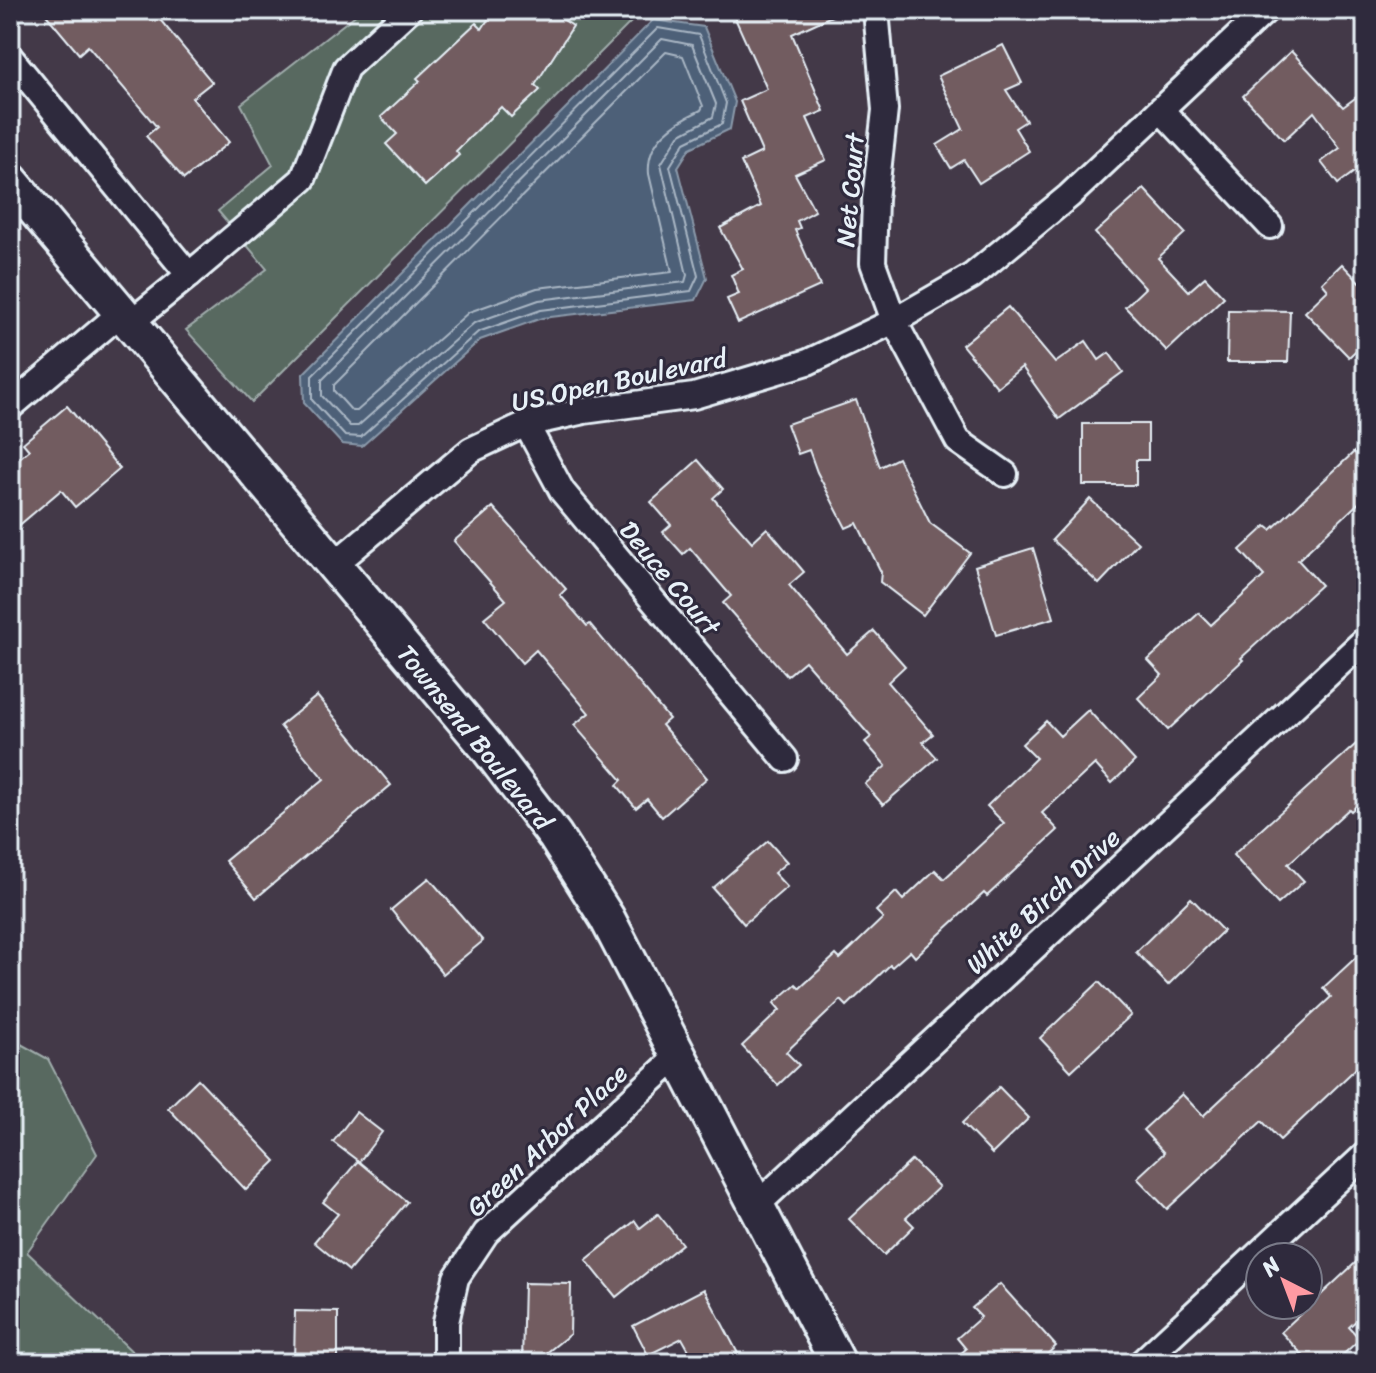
<svg xmlns="http://www.w3.org/2000/svg" width="1376" height="1373" font-family="Sriracha,sans-serif">
	<style>
		.green { fill: #586961; stroke: #a0adac; stroke-width: 2 }
		.water { fill: #4d6078; stroke: #8b9aab; stroke-width: 2 }
		.lines { fill: none; stroke-linecap: round; stroke-linejoin: round }
		.shore { stroke: #aab7c5; stroke-width: 2 }
		.building { fill: #725c60; stroke: #e8f1f8; stroke-width: 2 }
		.street-casing { stroke: #e8f1f8; stroke-width: 30 }
		.secondary-casing { stroke: #e8f1f8; stroke-width: 40 }
		.street { stroke: #2f2a3d; stroke-width: 24 }
		.secondary { stroke: #2f2a3d; stroke-width: 34 }
		.labels { text-anchor: middle; dominant-baseline: central; stroke-width: 6; stroke-linejoin: round; paint-order: stroke }
		.street-label { font-size: 26px; fill: #e8f1f8; stroke: #2f2a3d }
	</style>
	<rect width="100%" height="100%" fill="#433948"/>
	<filter id="ink" filterUnits="userSpaceOnUse"><feTurbulence type="fractalNoise" baseFrequency=".0125" numOctaves="2"/><feDisplacementMap in="SourceGraphic" scale="16" xChannelSelector="R" yChannelSelector="G"/><feConvolveMatrix kernelMatrix="1 2 1 2 8 2 1 2 1" color-interpolation-filters="sRGB"/></filter>
	<g filter="url(#ink)">
		<g class="green">
			<polygon points="362,10 643,10 252,402 186,330 267,269 218,211 273,165 241,104"/>
			<polygon points="10,1038 48,1059 97,1154 27,1252 140,1359 166,1363 10,1363"/>
		</g>
		<polygon class="water" points="653,20 704,27 735,102 730,129 690,148 678,167 707,278 696,300 542,318 480,340 362,446 342,444 304,403 303,374"/>
		<g class="lines">
			<g class="shore">
				<polygon points="658,28 699,35 726,103 722,124 685,142 670,166 698,276 691,291 541,310 478,332 361,437 345,436 312,400 312,376"/>
				<polygon points="662,39 692,45 716,104 713,117 679,135 661,164 687,275 685,282 539,300 474,323 358,426 350,426 322,396 322,380"/>
				<path d="M 666,52 L 683,56 L 703,106 L 701,110 C 675,122 646,140 649,174 L 672,272 L 537,288 L 469,312 L 357,411 L 352,411 L 334,391 L 334,385 Z"/>
			</g>
		</g>
		<g class="building">
			<polygon points="42,10 152,10 212,82 192,98 229,142 184,179 146,136 157,127 88,46 79,54"/>
			<polygon points="494,10 548,10 573,26 535,85 540,90 511,117 501,107 456,151 459,155 425,186 386,144 397,134 381,117 420,81 417,78 476,23 482,29"/>
			<polygon points="746,10 845,10 792,34 824,111 807,118 826,160 795,174 815,211 797,221 800,228 795,230 820,286 738,323 727,299 739,294 731,275 743,269 720,228 761,206 741,162 762,152 740,101 767,89 734,16"/>
			<polygon points="1003,45 1022,83 1006,90 1026,121 1015,128 1029,151 979,183 964,160 951,168 937,145 963,129 938,76"/>
			<polygon points="1291,51 1343,107 1366,90 1366,163 1338,184 1321,162 1340,148 1314,112 1284,140 1243,96"/>
			<polygon points="1144,189 1185,233 1158,258 1189,291 1205,277 1224,297 1167,351 1125,307 1145,288 1095,233"/>
			<polygon points="1342,264 1366,289 1366,341 1349,357 1305,312 1328,290 1322,283"/>
			<polygon points="1008,307 1055,363 1086,341 1099,360 1109,353 1123,372 1059,419 1022,367 997,387 962,345"/>
			<polygon points="1228,310 1290,311 1288,362 1227,362"/>
			<polygon points="856,400 880,467 898,458 930,523 970,553 923,615 880,582 881,572 857,523 846,528 817,472 809,450 798,454 787,424"/>
			<polygon points="67,406 120,469 75,507 61,490 10,533 10,466 29,450 23,443"/>
			<polygon points="1083,424 1148,424 1148,460 1136,460 1136,485 1083,485"/>
			<polygon points="1354,452 1366,465 1366,496 1298,560 1321,585 1241,658 1243,660 1168,730 1138,698 1162,675 1148,660 1199,613 1211,625 1264,576 1240,550 1266,526 1271,530"/>
			<polygon points="698,460 723,489 713,498 752,542 767,528 804,572 789,585 847,654 874,631 905,666 888,682 933,734 923,742 937,758 883,805 865,784 886,766 865,742 871,737 805,661 787,676 723,603 731,596 690,548 683,554 663,532 671,525 651,502"/>
			<polygon points="1090,499 1138,543 1099,584 1052,540"/>
			<polygon points="493,507 566,589 560,595 587,626 590,624 669,719 662,725 707,778 662,817 647,799 636,808 617,785 622,780 574,725 589,713 536,650 522,663 484,618 506,600 454,541"/>
			<polygon points="1033,548 1054,618 996,635 975,566"/>
			<polygon points="317,696 391,785 256,898 225,861 324,779 280,726"/>
			<polygon points="1088,710 1135,761 1112,783 1095,764 1042,813 1058,830 987,896 984,893 915,957 910,951 892,967 890,965 847,1006 841,1000 786,1052 799,1065 778,1085 742,1046 780,1010 774,1003 796,984 800,988 836,955 840,959 883,918 876,911 896,892 903,900 935,870 944,879 1004,823 987,806 1036,758 1022,744 1046,721 1060,736"/>
			<polygon points="1366,735 1366,797 1351,811 1349,809 1288,864 1304,881 1278,904 1233,855"/>
			<polygon points="768,841 787,862 774,873 787,887 744,924 713,888"/>
			<polygon points="429,878 483,941 443,974 391,910"/>
			<polygon points="1191,898 1223,931 1168,985 1136,952"/>
			<polygon points="1366,948 1366,1059 1280,1140 1262,1121 1167,1209 1137,1178 1164,1153 1143,1130 1182,1094 1203,1116 1331,997 1323,988"/>
			<polygon points="1099,982 1131,1015 1071,1071 1040,1038"/>
			<polygon points="198,1079 276,1161 246,1190 168,1108"/>
			<polygon points="999,1087 1029,1118 992,1154 962,1123"/>
			<polygon points="356,1112 382,1132 359,1162 407,1202 349,1271 314,1242 338,1214 323,1202 358,1161 333,1142"/>
			<polygon points="912,1160 939,1187 906,1218 914,1226 884,1255 849,1219"/>
			<polygon points="658,1214 682,1244 616,1297 586,1260 635,1221 640,1228"/>
			<polygon points="1366,1253 1366,1312 1349,1327 1360,1339 1334,1363 1310,1363 1281,1332"/>
			<polygon points="524,1283 571,1284 570,1334 534,1363 522,1363"/>
			<polygon points="1000,1284 1056,1346 1038,1363 950,1363 966,1349 957,1338 981,1317 972,1308"/>
			<polygon points="704,1289 743,1363 696,1363 682,1338 648,1355 633,1326"/>
			<polygon points="295,1311 338,1312 338,1363 294,1363"/>
		</g>
		<g class="lines">
			<g class="street-casing">
				<g id="street">
					<polyline points="876,10 885,110 875,199 873,263 894,321 958,441 1005,474"/>
					<polyline points="10,57 189,275 130,323"/>
					<polyline points="1161,110 1270,226"/>
					<polyline points="189,275 303,179 346,68 409,10"/>
					<polyline points="10,407 121,313"/>
					<polyline points="526,424 562,491 785,759"/>
					<polyline points="335,564 471,450 526,424 584,411 694,396 808,362 894,321 972,276 1069,196 1266,10"/>
					<polyline points="757,1205 1366,639"/>
					<polyline points="446,1363 446,1322 456,1278 486,1233 678,1056"/>
					<polyline points="1141,1363 1366,1154"/>
				</g>
			</g>
			<g class="secondary-casing">
				<polyline id="secondary" points="10,180 487,747 555,836 607,918 838,1363"/>
			</g>
			<use href="#street" class="street"/>
			<use href="#secondary" class="secondary"/>
		</g>
	</g>
	<g class="labels">
		<g class="street-label">
			<text transform="translate(850 190) rotate(-85)">Net Court</text>
			<text transform="translate(619 380) rotate(-12)">US Open Boulevard</text>
			<text transform="translate(670 578) rotate(50)">Deuce Court</text>
			<text transform="translate(475 737) rotate(51)">Townsend Boulevard</text>
			<text transform="translate(1043 901) rotate(-43)">White Birch Drive</text>
			<text transform="translate(547 1140) rotate(-43)">Green Arbor Place</text>
		</g>
	</g>
	<rect width="1376" height="1373" fill="none" stroke="#2f2a3d" stroke-width="40"/>
	<rect x="20" y="20" width="1336" height="1333" fill="none" stroke="#e8f1f8" stroke-width="3" filter="url(#ink)"/>
	<g transform="translate(1284 1281) rotate(318)"><circle r="38" fill="#2f2a3d" stroke="#797a88" stroke-width="2"/>
	<path d="M0-6L14 30L0 20L-14 30Z" fill="#ff9aa2"/>
	<text y="-12" font-size="22" font-weight="bold" text-anchor="middle" fill="#e8f1f8">N</text>
	</g>
</svg>
